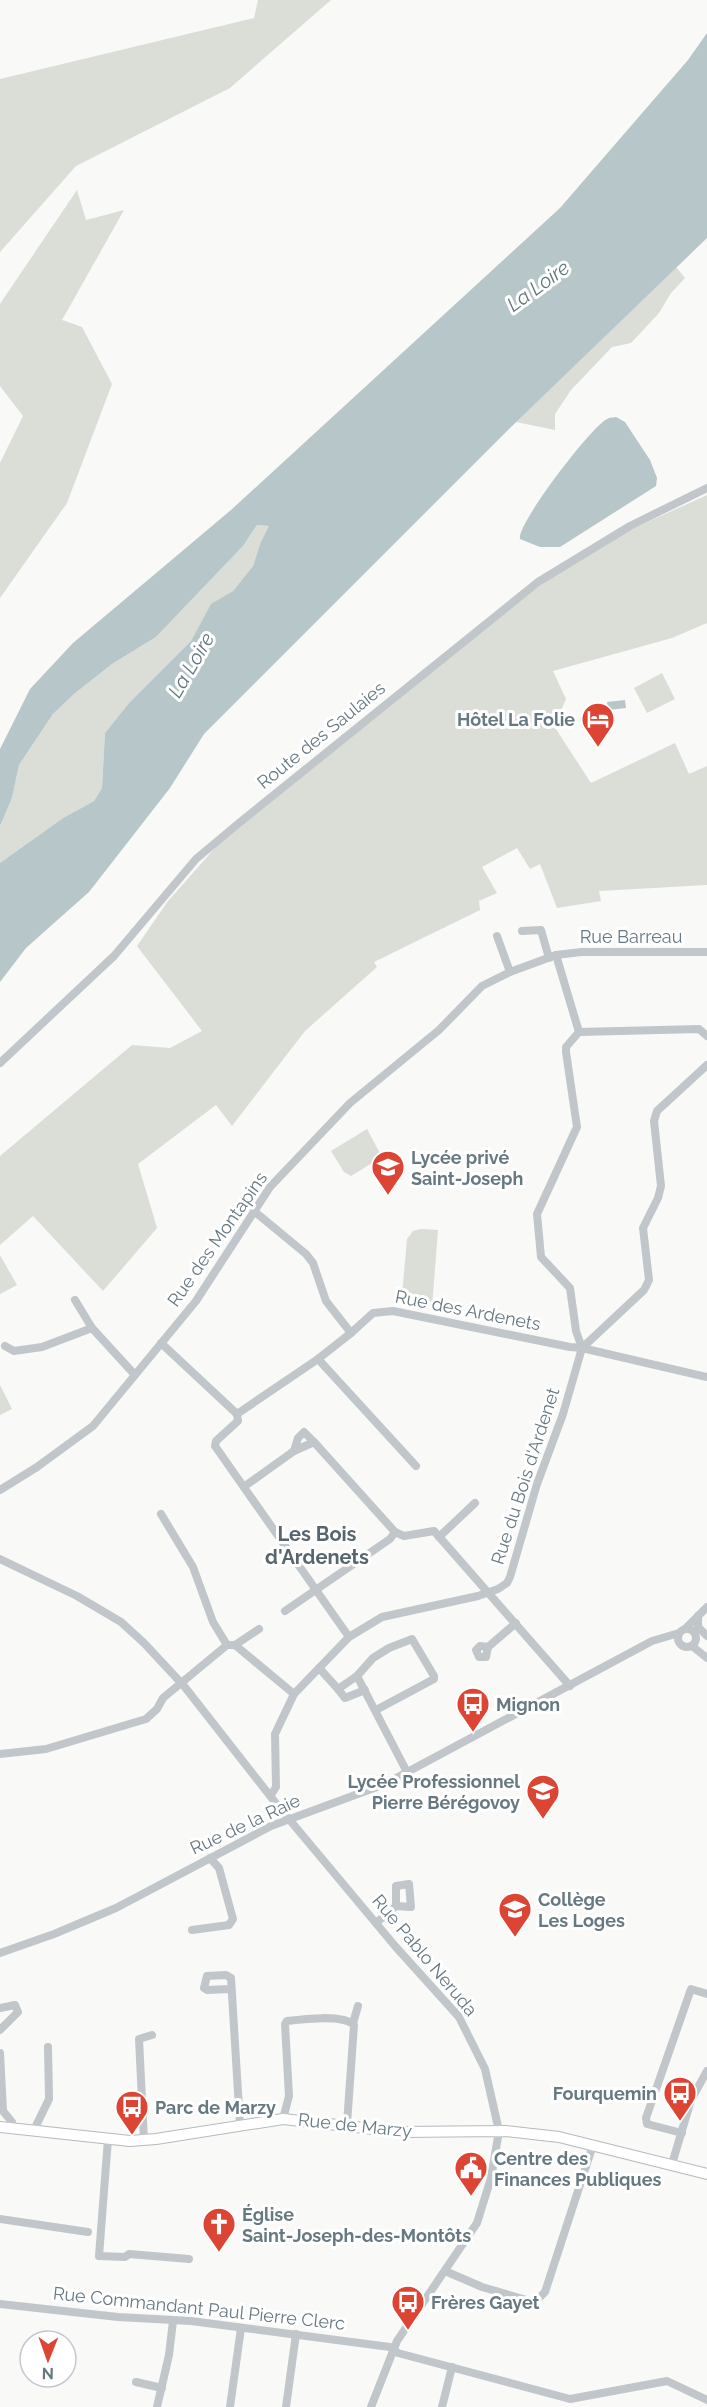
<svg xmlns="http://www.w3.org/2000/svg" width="707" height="2407" font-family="Raleway,sans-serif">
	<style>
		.green { fill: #daded6 }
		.water { fill: #b7c6c8 }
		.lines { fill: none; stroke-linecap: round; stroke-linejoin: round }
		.major-casing { stroke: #b4babd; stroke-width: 12 }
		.minor { stroke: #c0c6c9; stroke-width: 8 }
		.major { stroke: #fff; stroke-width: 10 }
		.labels { text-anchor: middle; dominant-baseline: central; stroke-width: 6; stroke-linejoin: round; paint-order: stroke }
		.poi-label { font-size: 18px; font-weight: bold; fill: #667981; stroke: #fff; text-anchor: start }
		.street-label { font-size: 18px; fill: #667981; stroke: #fff }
		.water-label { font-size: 20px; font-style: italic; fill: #60777b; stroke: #fff }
		.neighbourhood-label { font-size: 20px; font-weight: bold; fill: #57666c; stroke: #fff }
	</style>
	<rect width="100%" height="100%" fill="#f9f9f7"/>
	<g class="green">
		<polygon points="258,0 331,0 230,88 76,166 0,252 0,79 254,18"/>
		<polygon points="77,190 86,220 124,210 62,320 82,327 112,384 67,503 0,598 0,463 23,416 0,386 0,304"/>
		<polygon points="676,267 685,278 671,293 659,313 631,343 612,347 571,390 555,414 555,430 516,422"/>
		<polygon points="707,495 707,623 672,638 553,671 566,699 554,726 591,783 675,743 689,774 707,766 707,885 599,891 601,901 557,908 540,864 530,869 517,848 482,867 497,893 479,901 480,910 374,962 377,967 305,1031 232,1126 216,1105 138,1164 157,1228 103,1291 33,1216 0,1245 0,1156 132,1045 170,1048 202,1031 137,946 168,901 223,839 520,598 621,534"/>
		<polygon points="257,525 270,526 260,544 253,566 233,591 211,605 191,641 129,703 105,733 102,788 94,801 63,818 0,863 0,826 12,798 19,765 53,714 74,694 112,664 156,637 243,546"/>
		<polygon points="662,673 675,699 647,713 634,688"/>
		<polygon points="367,1129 382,1157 351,1176 344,1172 331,1151"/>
		<polygon points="421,1229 438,1230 432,1307 410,1303 402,1295 407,1239 413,1231"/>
		<polygon points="0,1255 17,1285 0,1294"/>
		<polygon points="0,1385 12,1409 0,1415"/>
	</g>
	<g class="water">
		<polygon points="707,33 707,238 510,428 204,734 170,788 89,892 26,948 0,982 0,863 63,818 94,801 102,788 105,733 129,703 191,641 211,604 233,591 253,566 260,544 269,526 257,525 243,546 156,637 112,664 74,694 53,714 19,765 12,798 0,826 0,749 30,689 73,643 231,510 560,208 688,60"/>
		<path d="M 616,417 L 625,422 L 650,460 L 657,478 L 656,486 L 560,547 L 540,547 L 520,539 C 516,525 591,427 607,419 C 610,417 612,418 616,417 Z"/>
		<polygon points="625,700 626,708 608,710 607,702"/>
	</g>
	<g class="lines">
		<g class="major-casing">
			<polyline id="major" points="0,2127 130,2141 156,2139 283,2119 401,2132 505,2131 559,2137 707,2174"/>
		</g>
		<g class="minor">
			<polyline points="522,931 541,930 549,958"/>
			<polyline points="497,936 510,972"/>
			<polyline points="556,955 579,1032"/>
			<polyline points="579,1032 566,1047 566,1052 577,1127 537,1214 541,1257 570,1288 576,1331 582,1348"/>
			<polyline points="579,1032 699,1029 707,1036"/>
			<polyline points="0,1063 114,956 196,859 239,823 538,582 630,526 707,488"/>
			<polyline points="254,1211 306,1254 313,1263 326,1301 351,1333 373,1313 393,1311 570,1347 582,1348 707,1377"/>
			<polyline points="75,1300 92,1328 135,1375"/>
			<polyline points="161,1343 237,1414 318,1359 351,1333"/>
			<polyline points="5,1346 14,1351 42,1347 92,1328"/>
			<polyline points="318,1359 416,1466"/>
			<polyline points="237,1414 238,1421 216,1441 215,1446 349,1637"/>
			<polyline points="294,1451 298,1438 304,1432 314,1442"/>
			<polyline points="245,1486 294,1451 314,1442 395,1532 390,1539 285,1611"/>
			<polyline points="0,1490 37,1467 93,1426 196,1301 270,1187 350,1103 439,1030 482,986 510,972 556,955 581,952 707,952"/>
			<polyline points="161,1514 193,1567 213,1622 227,1645"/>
			<polyline points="395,1532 404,1536 434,1531 570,1686"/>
			<polyline points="439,1537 475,1503"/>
			<polyline points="0,1559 77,1596 121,1622 144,1643 184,1686 278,1806 395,1946 459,2017 485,2069 499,2131 491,2178 477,2223 397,2341 371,2407"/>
			<polyline points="698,1616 698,1627 707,1636"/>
			<circle cx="687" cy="1638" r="9"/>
			<polyline points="685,1629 707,1607"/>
			<polyline points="235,1645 294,1694"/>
			<polyline points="692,1646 707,1658"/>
			<polyline points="488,1647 486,1657 479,1657 476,1650 480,1646 488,1647 516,1623"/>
			<polyline points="319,1668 338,1689 357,1676 373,1658 389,1648 412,1639 434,1676 434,1679 376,1710"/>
			<polyline points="357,1676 407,1772"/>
			<polyline points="338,1689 345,1698 365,1690"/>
			<polyline points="0,1754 46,1749 146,1719 157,1709 163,1698 227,1645 235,1645 259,1629"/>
			<polyline points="271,1795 276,1787 275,1734 294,1694 349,1637 382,1617 478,1596 498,1589 507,1583 510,1577 537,1484 563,1414 582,1348 644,1290 649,1280 643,1228 658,1198 661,1186 654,1121 657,1111 707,1065"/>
			<polyline points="376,1923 396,1906 411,1907 409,1884 396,1886 396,1906"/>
			<polyline points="192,1930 229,1925 233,1919 219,1868 210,1858"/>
			<polyline points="0,1953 54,1934 116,1908 271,1826 385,1784 652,1641 679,1633"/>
			<polyline points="230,1989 207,1990 204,1988 207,1976 226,1975 231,1978 240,2125"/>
			<polyline points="0,2008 15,2005 18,2012 0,2030"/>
			<polyline points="353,2023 358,2006"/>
			<polyline points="0,2053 3,2111 12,2122 12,2128"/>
			<path d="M 283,2119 L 289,2096 L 285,2024 L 287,2021 C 303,2019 343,2014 354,2025 L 347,2124"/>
			<polyline points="34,2130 49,2099 48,2047"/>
			<polyline points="682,2133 647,2124 646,2118 691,1989 707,1994"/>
			<polyline points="108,2139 99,2256 125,2257 129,2254 189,2259"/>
			<polyline points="144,2140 139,2039 152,2035"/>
			<polyline points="672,2164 691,2100 707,2071"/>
			<polyline points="0,2219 88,2232"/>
			<polyline points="445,2271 482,2287 530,2301 538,2299 545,2292 593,2145"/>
			<polyline points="0,2304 118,2317 191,2321 390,2347 398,2353 570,2399 667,2381 707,2400"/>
			<polyline points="136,2382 162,2388"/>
			<polyline points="157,2407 169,2355 173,2321"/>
			<polyline points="230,2407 241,2328"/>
			<polyline points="286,2407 296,2334"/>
			<polyline points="442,2407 452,2367"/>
		</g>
		<use href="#major" class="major"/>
	</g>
	<defs>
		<g id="hotel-pin" transform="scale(1.725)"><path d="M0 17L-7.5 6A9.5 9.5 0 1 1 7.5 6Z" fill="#dc4434" stroke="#fff"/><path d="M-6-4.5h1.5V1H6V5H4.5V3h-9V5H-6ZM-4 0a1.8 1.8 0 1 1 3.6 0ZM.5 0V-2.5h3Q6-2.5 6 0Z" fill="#fff"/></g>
		<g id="school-pin" transform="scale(1.725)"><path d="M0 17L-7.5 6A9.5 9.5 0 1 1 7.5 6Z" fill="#dc4434" stroke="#fff"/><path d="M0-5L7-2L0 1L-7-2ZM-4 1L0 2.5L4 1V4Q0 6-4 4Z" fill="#fff"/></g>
		<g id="bus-pin" transform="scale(1.725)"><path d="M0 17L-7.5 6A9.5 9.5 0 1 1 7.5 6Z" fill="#dc4434" stroke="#fff"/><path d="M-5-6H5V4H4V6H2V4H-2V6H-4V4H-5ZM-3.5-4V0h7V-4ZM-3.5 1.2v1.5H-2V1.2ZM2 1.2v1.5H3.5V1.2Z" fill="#fff"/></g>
		<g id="civic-pin" transform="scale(1.725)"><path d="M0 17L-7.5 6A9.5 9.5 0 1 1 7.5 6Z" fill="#dc4434" stroke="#fff"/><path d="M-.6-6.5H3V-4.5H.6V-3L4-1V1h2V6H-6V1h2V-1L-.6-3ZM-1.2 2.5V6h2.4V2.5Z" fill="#fff"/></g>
		<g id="church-pin" transform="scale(1.725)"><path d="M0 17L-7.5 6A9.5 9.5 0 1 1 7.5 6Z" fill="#dc4434" stroke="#fff"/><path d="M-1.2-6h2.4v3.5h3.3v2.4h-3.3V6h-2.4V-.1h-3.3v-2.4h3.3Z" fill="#fff"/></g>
	</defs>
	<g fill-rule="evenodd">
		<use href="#hotel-pin" x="598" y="719"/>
		<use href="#school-pin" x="388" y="1167"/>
		<use href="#bus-pin" x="473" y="1704"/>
		<use href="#school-pin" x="543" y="1791"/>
		<use href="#school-pin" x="515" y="1909"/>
		<use href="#bus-pin" x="680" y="2093"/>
		<use href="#bus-pin" x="132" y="2107"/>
		<use href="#civic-pin" x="471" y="2168"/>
		<use href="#church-pin" x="219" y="2224"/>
		<use href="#bus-pin" x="408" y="2302"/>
	</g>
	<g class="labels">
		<g class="poi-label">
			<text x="575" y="719" text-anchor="end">Hôtel La Folie</text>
			<text x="411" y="1157">Lycée privé<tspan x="411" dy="21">Saint-Joseph</tspan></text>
			<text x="496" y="1704">Mignon</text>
			<text x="520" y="1781" text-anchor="end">Lycée Professionnel<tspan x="520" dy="21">Pierre Bérégovoy</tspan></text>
			<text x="538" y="1899">Collège<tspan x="538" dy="21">Les Loges</tspan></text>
			<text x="657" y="2093" text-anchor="end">Fourquemin</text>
			<text x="155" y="2107">Parc de Marzy</text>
			<text x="494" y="2158">Centre des<tspan x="494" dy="21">Finances Publiques</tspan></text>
			<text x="242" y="2214">Église<tspan x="242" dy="21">Saint-Joseph-des-Montôts</tspan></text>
			<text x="431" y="2302">Frères Gayet</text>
		</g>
		<g class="street-label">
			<text transform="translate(321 735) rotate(-39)">Route des Saulaies</text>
			<text x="631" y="936">Rue Barreau</text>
			<text transform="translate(217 1239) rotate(-55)">Rue des Montapins</text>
			<text transform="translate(468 1310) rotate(11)">Rue des Ardenets</text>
			<text transform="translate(525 1476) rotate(-72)">Rue du Bois d'Ardenet</text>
			<text transform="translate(245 1824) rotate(-25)">Rue de la Raie</text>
			<text transform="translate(425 1955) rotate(50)">Rue Pablo Neruda</text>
			<text transform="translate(355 2125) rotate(6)">Rue de Marzy</text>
			<text transform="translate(199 2308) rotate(6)">Rue Commandant Paul Pierre Clerc</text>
		</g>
		<g class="water-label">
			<text transform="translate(538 286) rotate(-36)">La Loire</text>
			<text transform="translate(191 665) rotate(-60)">La Loire</text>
		</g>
		<g class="neighbourhood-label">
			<text x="317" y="1534">Les Bois<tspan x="317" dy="23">d'Ardenets</tspan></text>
		</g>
	</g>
	<g transform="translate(48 2359) rotate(181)"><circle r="28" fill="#ffffff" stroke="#c2c9cd" stroke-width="1.5"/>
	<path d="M0-4.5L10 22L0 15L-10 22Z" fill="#dc4434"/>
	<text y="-9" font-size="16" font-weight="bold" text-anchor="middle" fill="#667981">N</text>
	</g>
</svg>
